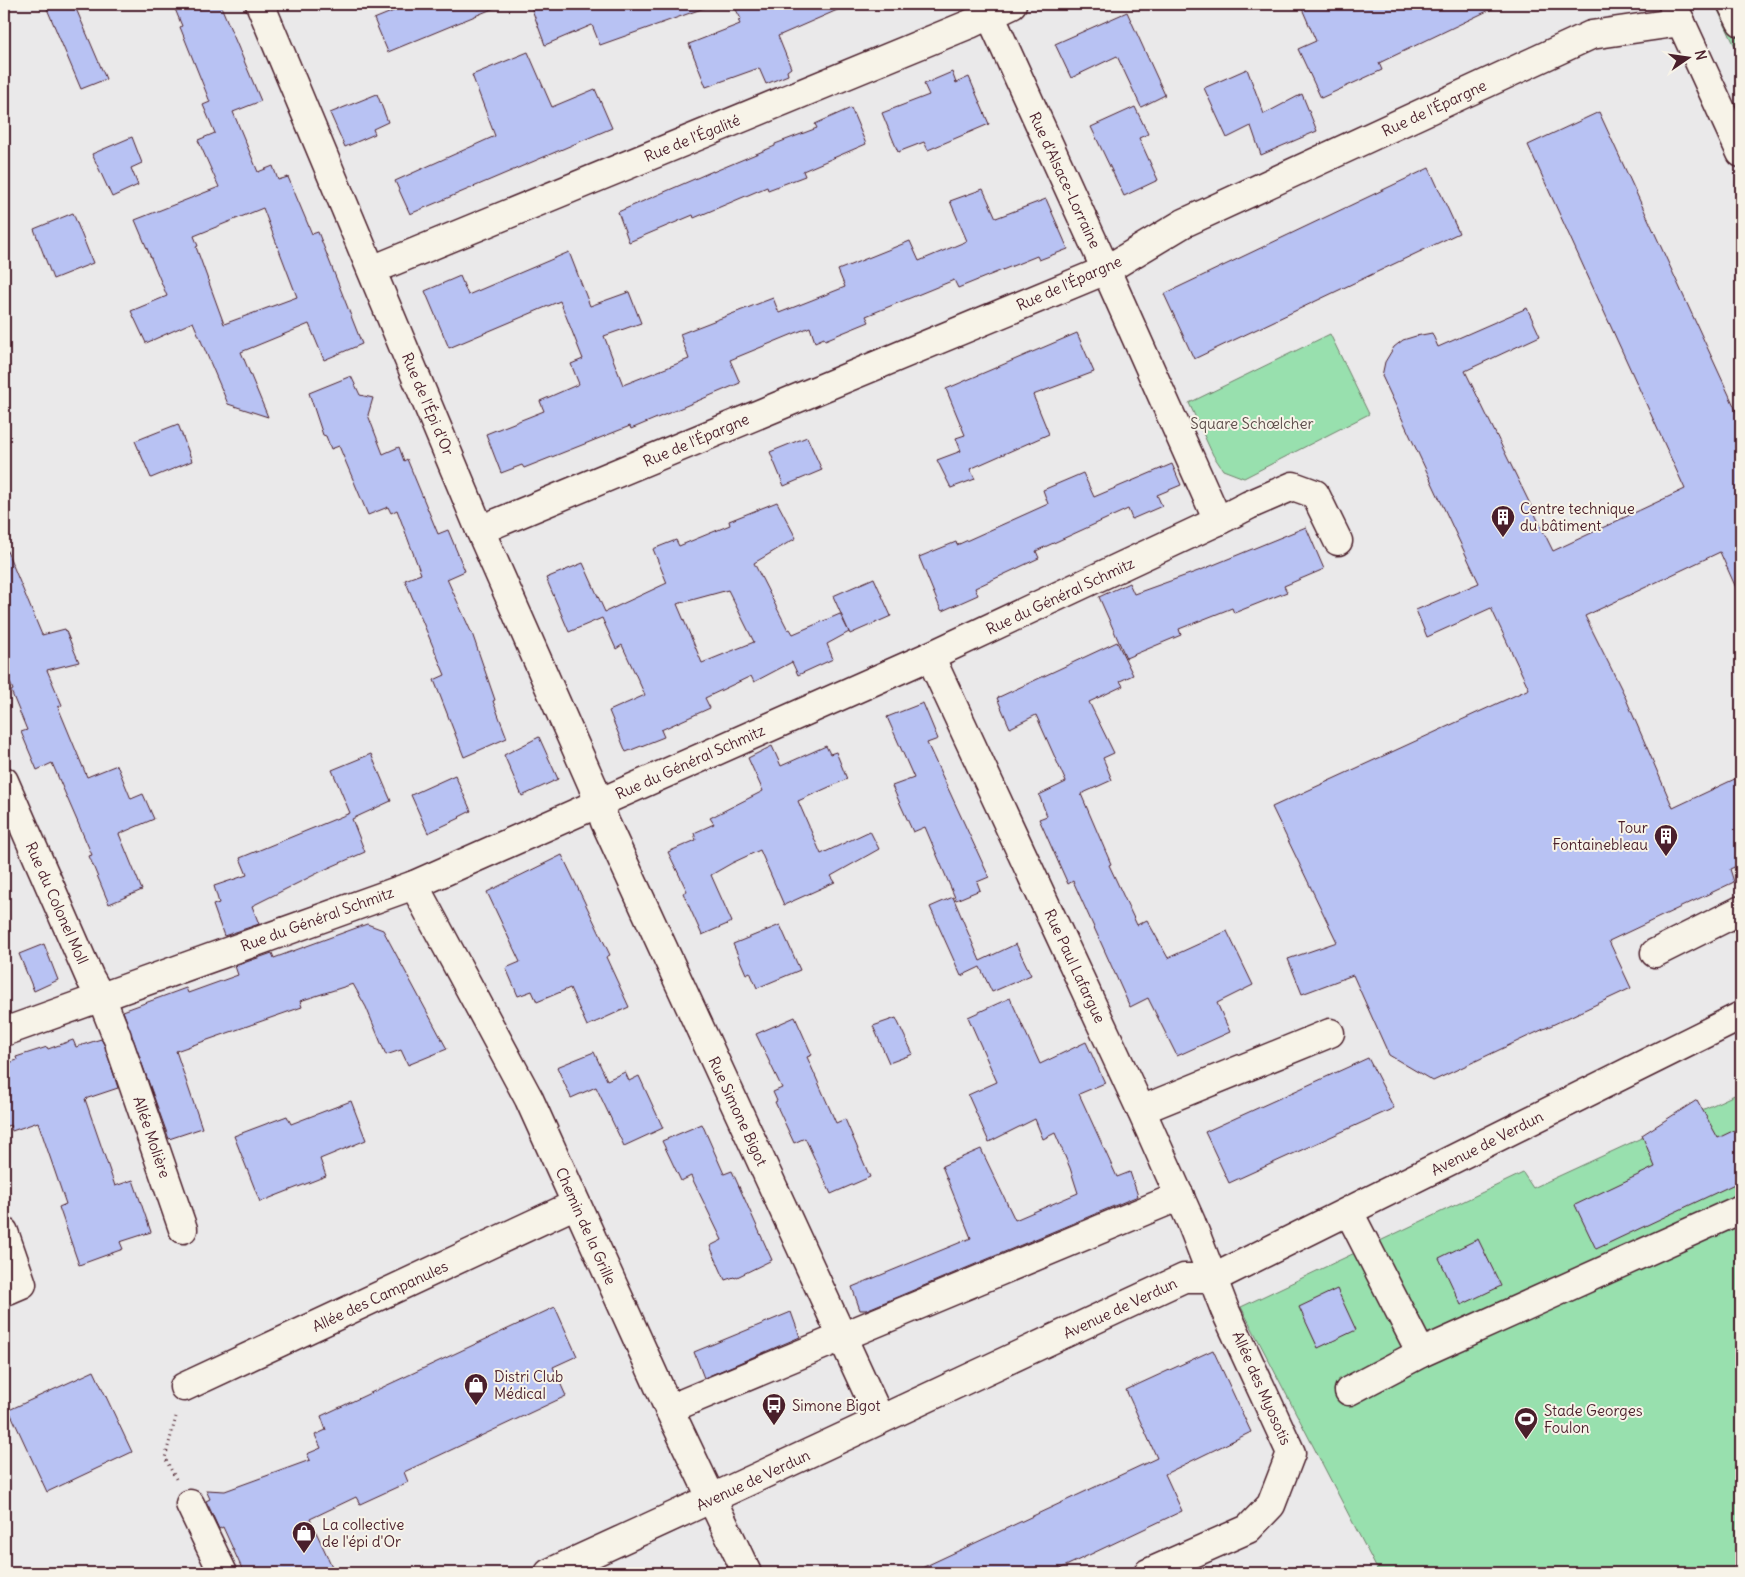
<svg xmlns="http://www.w3.org/2000/svg" width="1745" height="1577" font-family="Delius,sans-serif">
	<style>
		.green { fill: #98e0ae; stroke: #71806c }
		.building { fill: #b8c2f3; stroke: #4a1f2b; fill-rule: evenodd }
		.lines { fill: none; stroke-linecap: round; stroke-linejoin: round }
		.minor-casing { stroke: #4a1f2b; stroke-width: 31 }
		.path { stroke: #4a1f2b; stroke-width: 3; stroke-dasharray: 1 4; stroke-linecap: butt }
		.minor { stroke: #f7f3e8; stroke-width: 28 }
		.labels { text-anchor: middle; dominant-baseline: central; stroke-width: 4; stroke-linejoin: round; paint-order: stroke }
		.street-label { font-size: 15px; fill: #4a1f2b; stroke: #f7f3e8 }
		.park-label { font-size: 15px; fill: #5e4f4c; stroke: #f7f3e8 }
		.poi-label { font-size: 15px; fill: #4a1f2b; stroke: #f7f3e8; text-anchor: start }
	</style>
	<rect width="100%" height="100%" fill="#eae9ea"/>
	<filter id="ink" filterUnits="userSpaceOnUse"><feTurbulence type="fractalNoise" baseFrequency=".02" numOctaves="2"/><feDisplacementMap in="SourceGraphic" scale="10" xChannelSelector="R" yChannelSelector="G"/><feConvolveMatrix kernelMatrix="1 2 1 2 8 2 1 2 1" color-interpolation-filters="sRGB"/></filter>
	<g filter="url(#ink)">
		<g class="green">
			<polygon points="1715,4 1741,4 1741,59"/>
			<polygon points="1330,334 1369,414 1244,478 1223,470 1213,455 1189,403"/>
			<polygon points="1741,1092 1741,1573 1379,1573 1241,1307 1523,1173 1533,1188"/>
		</g>
		<g class="building">
			<polygon points="45,4 74,4 106,79 81,89"/>
			<path d="M 173,4 L 220,4 L 261,101 L 233,112 L 258,172 L 273,166 L 278,180 L 288,177 L 312,234 L 318,232 L 362,344 L 324,360 L 309,324 L 241,352 L 268,417 L 228,404 L 193,322 L 146,343 L 131,311 L 167,296 L 135,220 L 219,187 L 198,140 L 215,133 L 203,105 L 210,102 L 180,27 L 182,26 ZM 263,208 L 297,297 L 224,324 L 196,247 L 198,246 L 194,236 Z"/>
			<polygon points="411,4 504,4 388,52 374,19"/>
			<polygon points="530,4 706,4 707,7 600,45 592,25 545,45"/>
			<polygon points="733,4 851,4 778,36 791,68 787,71 788,75 766,84 759,68 706,87 689,44 740,24 738,20 741,19"/>
			<polygon points="1300,4 1502,4 1379,63 1382,70 1321,98 1298,49 1316,41"/>
			<polygon points="1127,12 1165,95 1141,107 1117,56 1071,78 1055,44"/>
			<polygon points="528,52 552,107 595,89 612,128 410,214 395,181 495,136 472,75"/>
			<polygon points="1247,69 1264,114 1302,94 1317,131 1261,155 1251,126 1227,138 1204,88"/>
			<polygon points="952,72 956,83 969,77 989,124 928,150 924,142 898,152 882,113 929,95 924,84"/>
			<polygon points="377,94 388,122 373,129 375,134 345,147 330,113"/>
			<polygon points="1135,107 1148,134 1139,138 1158,180 1124,196 1091,127"/>
			<polygon points="851,108 866,144 803,171 805,176 768,190 767,187 694,218 693,215 629,242 618,212 713,171 713,172 775,146 775,144 817,128 815,124"/>
			<polygon points="1599,112 1741,421 1741,599 1720,552 1585,616 1623,692 1673,808 1741,776 1741,864 1730,869 1734,882 1609,941 1631,988 1433,1081 1389,1055 1353,975 1302,994 1288,959 1337,942 1272,807 1529,689 1491,608 1427,637 1416,610 1479,583 1382,376 1385,362 1394,347 1403,340 1416,336 1432,333 1438,347 1527,308 1540,336 1465,371 1553,551 1685,489 1528,145"/>
			<polygon points="132,137 142,163 131,168 138,185 112,197 92,154"/>
			<polygon points="1429,168 1459,233 1194,359 1164,294"/>
			<polygon points="983,189 996,218 1046,199 1068,249 1039,260 1037,256 958,288 954,280 866,316 869,322 825,340 824,338 815,342 810,327 730,360 740,383 631,429 630,426 524,468 522,465 501,473 486,434 544,411 540,401 579,384 571,364 583,359 560,301 449,348 425,291 460,276 468,295 569,252 590,306 629,292 641,323 604,336 623,385 689,359 680,334 773,298 779,313 845,287 838,270 910,241 919,261 967,241 950,201"/>
			<polygon points="73,213 93,263 53,279 34,229"/>
			<polygon points="1077,333 1094,372 1033,395 1049,434 970,469 975,479 951,488 937,460 961,451 956,438 965,435 946,389"/>
			<polygon points="351,376 360,395 373,398 368,415 383,454 399,447 404,461 407,459 438,534 448,530 465,571 447,579 473,636 495,700 493,701 507,738 464,757 434,680 445,675 405,580 421,574 397,510 391,513 388,507 368,515 339,446 331,449 326,436 323,435 309,393"/>
			<polygon points="178,424 192,461 151,478 135,441"/>
			<polygon points="807,437 822,470 784,486 770,452"/>
			<polygon points="1172,464 1181,485 1157,495 1162,506 1132,519 1128,509 1036,551 1039,558 975,588 978,595 942,611 940,608 919,557 956,542 957,545 1048,504 1043,490 1083,473 1094,497"/>
			<path d="M 777,502 L 796,538 L 754,563 L 788,630 L 790,629 L 793,634 L 840,614 L 849,632 L 827,644 L 833,659 L 798,675 L 792,662 L 754,682 L 751,676 L 705,698 L 710,708 L 661,730 L 664,737 L 626,752 L 609,711 L 645,695 L 622,645 L 616,649 L 602,618 L 569,632 L 546,578 L 583,563 L 605,612 L 667,583 L 653,549 L 676,540 L 679,546 L 730,525 L 729,521 ZM 728,590 L 754,642 L 702,663 L 677,604 Z"/>
			<polygon points="1306,527 1324,569 1284,586 1287,592 1234,613 1232,608 1179,629 1181,635 1126,658 1099,597 1129,583 1134,594 1201,570"/>
			<polygon points="4,544 42,635 65,629 79,662 47,670 62,705 58,707 87,777 117,765 131,799 143,794 154,819 119,834 142,890 109,904 89,856 92,855 52,763 37,770 21,732 27,730 11,691 13,690 4,668"/>
			<polygon points="874,578 891,616 850,634 833,596"/>
			<polygon points="1117,642 1133,675 1120,681 1123,686 1089,702 1114,753 1103,758 1112,780 1081,794 1111,864 1109,865 1137,925 1147,920 1168,958 1227,931 1253,985 1217,1003 1230,1032 1177,1056 1148,998 1130,1007 1073,881 1068,884 1039,819 1047,816 1039,795 1066,782 1036,715 1010,728 997,698"/>
			<polygon points="923,703 938,739 927,743 989,877 977,882 980,890 956,900 925,827 913,832 892,786 914,778 887,717"/>
			<polygon points="539,737 558,779 522,796 504,755"/>
			<polygon points="772,746 781,766 826,746 830,754 836,752 847,779 798,801 821,854 870,831 879,849 831,876 835,882 784,905 760,850 732,863 711,875 732,922 702,935 683,893 687,891 668,852 696,840 694,833 714,824 710,818 763,791 748,758"/>
			<polygon points="371,754 391,801 352,819 365,852 326,869 252,906 259,924 224,936 213,905 219,903 214,886 247,875 240,858 350,813 332,770"/>
			<polygon points="455,775 471,811 459,817 460,818 428,833 411,795"/>
			<polygon points="562,855 610,955 606,957 629,1007 587,1026 570,988 537,1002 532,991 518,996 506,968 520,962 487,892"/>
			<polygon points="953,897 980,961 1016,944 1031,975 992,992 980,967 961,976 930,907"/>
			<polygon points="367,924 383,930 447,1049 408,1065 401,1050 386,1055 366,1007 353,984 300,1001 302,1007 176,1051 202,1128 169,1139 123,1011 186,988 188,993 238,975 235,966 272,953 274,958"/>
			<polygon points="780,925 800,970 757,988 750,972 746,974 733,944"/>
			<polygon points="44,944 58,980 34,991 19,954"/>
			<polygon points="1010,998 1040,1064 1086,1042 1105,1083 1079,1094 1117,1177 1130,1172 1138,1196 866,1310 860,1310 852,1287 971,1238 942,1166 981,1149 1015,1220 1078,1193 1070,1168 1055,1133 1043,1139 1035,1119 989,1142 968,1095 997,1082 968,1017"/>
			<polygon points="795,1017 812,1055 807,1057 836,1123 845,1119 870,1177 831,1194 805,1138 794,1143 775,1102 777,1101 773,1092 782,1088 756,1034"/>
			<polygon points="896,1018 913,1054 889,1063 873,1026"/>
			<polygon points="101,1039 105,1046 118,1088 85,1099 115,1186 133,1180 151,1232 120,1242 123,1249 79,1265 59,1207 66,1204 38,1122 12,1131 10,1125 4,1127 4,1065 17,1060 16,1057 47,1047 48,1049 73,1040 76,1047"/>
			<polygon points="594,1052 607,1080 625,1072 629,1081 639,1076 663,1128 624,1146 596,1087 571,1098 557,1067"/>
			<polygon points="1368,1058 1394,1108 1229,1183 1205,1132"/>
			<polygon points="1697,1100 1718,1138 1741,1127 1741,1181 1596,1249 1575,1205 1655,1167 1642,1135"/>
			<polygon points="351,1101 366,1140 320,1159 326,1176 260,1202 234,1136 287,1116 291,1124"/>
			<polygon points="702,1124 724,1174 732,1171 772,1260 735,1278 734,1277 725,1280 710,1246 722,1240 691,1176 681,1181 662,1141"/>
			<polygon points="1478,1239 1501,1286 1461,1305 1439,1258"/>
			<polygon points="1337,1289 1356,1330 1318,1348 1299,1307"/>
			<polygon points="555,1307 577,1356 553,1367 566,1396 404,1472 408,1482 360,1504 356,1497 310,1519 335,1573 244,1573 223,1527 219,1529 209,1507 206,1501 210,1499 206,1490 225,1491 310,1460 307,1454 321,1448 315,1435 326,1430 321,1416"/>
			<polygon points="791,1312 800,1337 704,1378 694,1352"/>
			<polygon points="1213,1350 1251,1432 1165,1474 1182,1511 1051,1573 911,1573 1157,1458 1126,1390"/>
			<polygon points="94,1371 132,1452 47,1492 9,1410"/>
		</g>
		<g class="lines">
			<g class="minor-casing">
				<g id="minor">
					<polyline points="260,4 480,530 592,784 605,822 880,1419"/>
					<polyline points="985,4 1106,270 1218,521"/>
					<polyline points="1732,4 1741,22"/>
					<polyline points="1673,5 1741,153"/>
					<polyline points="372,270 970,24 1012,4"/>
					<polyline points="480,530 1106,270 1184,223 1591,35 1681,22"/>
					<polyline points="930,656 1141,1110 1191,1222 1225,1310 1291,1453 1271,1505 1248,1529 1148,1573"/>
					<polyline points="4,781 90,978 101,997 117,1037"/>
					<polyline points="414,885 529,1099 669,1409 747,1573"/>
					<polyline points="1655,953 1741,910"/>
					<polyline points="4,1032 414,885 930,656 1218,521 1249,505 1293,486 1315,494 1338,541"/>
					<polyline points="120,1046 183,1229"/>
					<polyline points="1141,1110 1330,1033"/>
					<polyline points="1349,1212 1421,1353"/>
					<polyline points="4,1232 22,1284 8,1290"/>
					<polyline points="184,1387 576,1204"/>
					<polyline points="1349,1391 1421,1353 1741,1209"/>
					<polyline points="669,1409 1180,1196"/>
					<polyline points="190,1504 223,1573"/>
					<path d="M 549,1573 C 761,1477 972,1376 1184,1278 L 1214,1278 L 1741,1016"/>
				</g>
			</g>
			<polyline class="path" points="176,1417 165,1458 176,1479"/>
			<use href="#minor" class="minor"/>
		</g>
	</g>
	<defs>
		<g id="building-pin" transform="scale(1.25)"><path d="M0 17L-7.5 6A9.5 9.5 0 1 1 7.5 6Z" fill="#4a1f2b" stroke="#f7f3e8"/><path d="M-4-6H4V6H1V3H-1V6H-4ZM-2.5-4.3h1.7v1.8h-1.7ZM.8-4.3h1.7v1.8H.8ZM-2.5-1h1.7V.8h-1.7ZM.8-1h1.7V.8H.8Z" fill="#fff"/></g>
		<g id="shop-pin" transform="scale(1.25)"><path d="M0 17L-7.5 6A9.5 9.5 0 1 1 7.5 6Z" fill="#4a1f2b" stroke="#f7f3e8"/><path d="M-5-2.5h2.3a2.7 3.5 0 0 1 5.4 0H5L5.5 6h-11ZM-1.5-2.5h3a1.5 2.3 0 0 0-3 0Z" fill="#fff"/></g>
		<g id="bus-pin" transform="scale(1.25)"><path d="M0 17L-7.5 6A9.5 9.5 0 1 1 7.5 6Z" fill="#4a1f2b" stroke="#f7f3e8"/><path d="M-5-6H5V4H4V6H2V4H-2V6H-4V4H-5ZM-3.5-4V0h7V-4ZM-3.5 1.2v1.5H-2V1.2ZM2 1.2v1.5H3.5V1.2Z" fill="#fff"/></g>
		<g id="stadium-pin" transform="scale(1.25)"><path d="M0 17L-7.5 6A9.5 9.5 0 1 1 7.5 6Z" fill="#4a1f2b" stroke="#f7f3e8"/><path d="M0-5a6.5 5 0 1 0 0 10a6.5 5 0 1 0 0-10ZM-3.5-1.8h7v3.6h-7Z" fill="#fff"/></g>
	</defs>
	<g fill-rule="evenodd">
		<use href="#building-pin" x="1503" y="517"/>
		<use href="#building-pin" x="1666" y="836"/>
		<use href="#shop-pin" x="476" y="1385"/>
		<use href="#bus-pin" x="774" y="1405"/>
		<use href="#stadium-pin" x="1526" y="1419"/>
		<use href="#shop-pin" x="304" y="1533"/>
	</g>
	<g class="labels">
		<g class="street-label">
			<text transform="translate(1434 108) rotate(-25)">Rue de l'Épargne</text>
			<text transform="translate(692 138) rotate(-22)">Rue de l'Égalité</text>
			<text transform="translate(1065 180) rotate(65)">Rue d'Alsace-Lorraine</text>
			<text transform="translate(1069 283) rotate(-24)">Rue de l'Épargne</text>
			<text transform="translate(428 404) rotate(67)">Rue de l'Épi d'Or</text>
			<text transform="translate(696 440) rotate(-23)">Rue de l'Épargne</text>
			<text transform="translate(1060 596) rotate(-25)">Rue du Général Schmitz</text>
			<text transform="translate(690 762) rotate(-24)">Rue du Général Schmitz</text>
			<text transform="translate(57 903) rotate(66)">Rue du Colonel Moll</text>
			<text transform="translate(317 919) rotate(-20)">Rue du Général Schmitz</text>
			<text transform="translate(1075 966) rotate(65)">Rue Paul Lafargue</text>
			<text transform="translate(738 1111) rotate(65)">Rue Simone Bigot</text>
			<text transform="translate(152 1137) rotate(71)">Allée Molière</text>
			<text transform="translate(1487 1143) rotate(-27)">Avenue de Verdun</text>
			<text transform="translate(586 1226) rotate(66)">Chemin de la Grille</text>
			<text transform="translate(380 1296) rotate(-25)">Allée des Campanules</text>
			<text transform="translate(1120 1308) rotate(-25)">Avenue de Verdun</text>
			<text transform="translate(1262 1388) rotate(66)">Allée des Myosotis</text>
			<text transform="translate(753 1480) rotate(-25)">Avenue de Verdun</text>
		</g>
		<g class="park-label">
			<text x="1252" y="423">Square Schœlcher</text>
		</g>
		<g class="poi-label">
			<text x="1520" y="508">Centre technique<tspan x="1520" dy="17">du bâtiment</tspan></text>
			<text x="1648" y="827" text-anchor="end">Tour<tspan x="1648" dy="17">Fontainebleau</tspan></text>
			<text x="494" y="1376">Distri Club<tspan x="494" dy="17">Médical</tspan></text>
			<text x="792" y="1405">Simone Bigot</text>
			<text x="1544" y="1410">Stade Georges<tspan x="1544" dy="17">Foulon</tspan></text>
			<text x="322" y="1524">La collective<tspan x="322" dy="17">de l'épi d'Or</tspan></text>
		</g>
	</g>
	<rect width="1745" height="1577" fill="none" stroke="#f7f3e8" stroke-width="20"/>
	<rect x="10" y="10" width="1725" height="1557" fill="none" stroke="#4a1f2b" stroke-width="2" filter="url(#ink)"/>
	<g transform="translate(1688 58) rotate(77)" stroke="#f7f3e8" stroke-width="4" paint-order="stroke">
	<path d="M0-4L9 19L0 12L-9 19Z" fill="#4a1f2b"/>
	<text y="-8" font-size="14" font-weight="bold" text-anchor="middle" fill="#4a1f2b">N</text>
	</g>
</svg>
